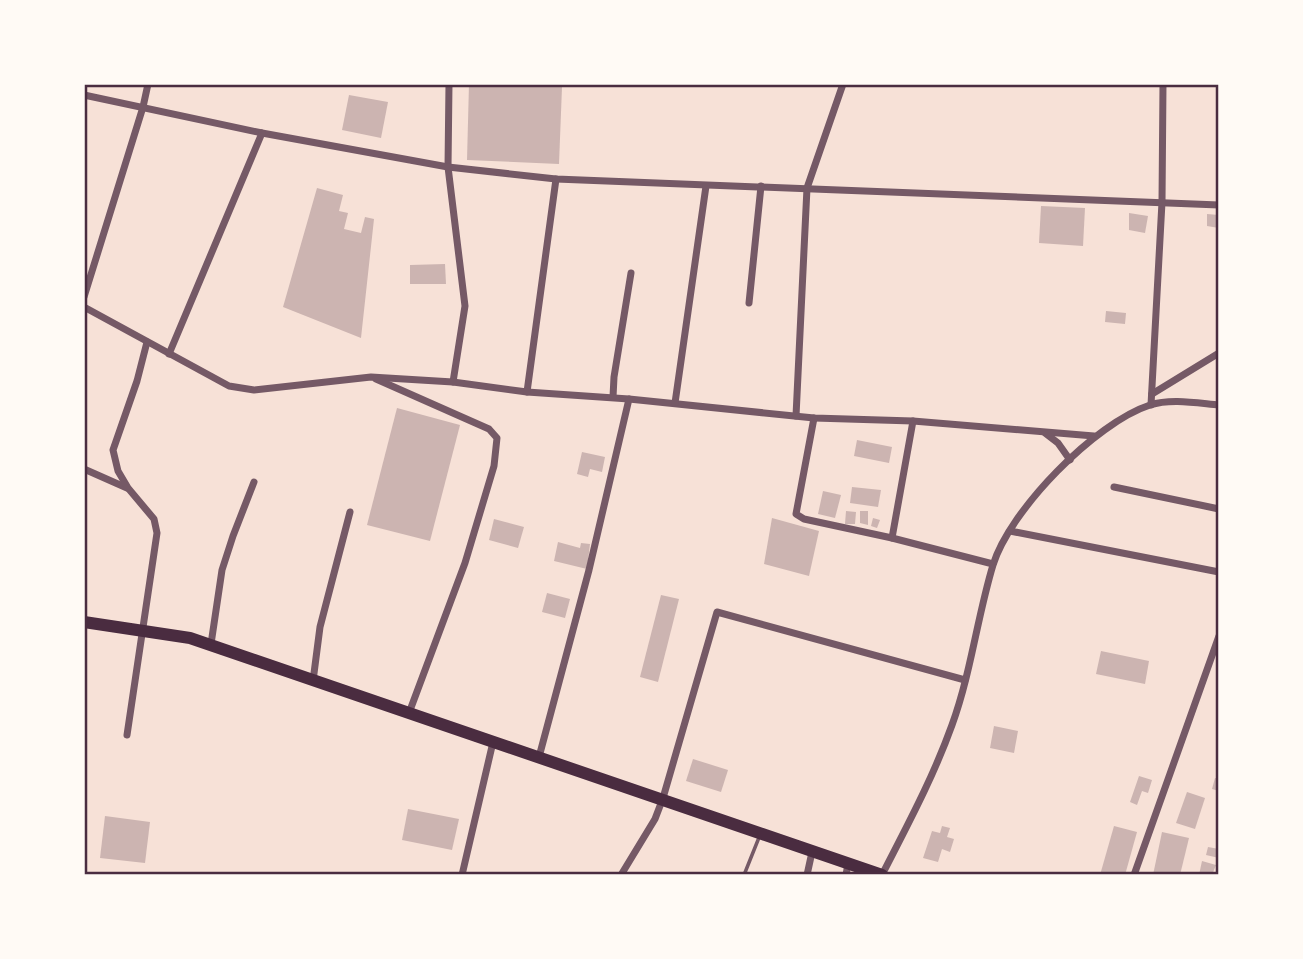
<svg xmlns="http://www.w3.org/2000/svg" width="1303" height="959" font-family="'Alegreya Sans',sans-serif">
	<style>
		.building { fill: #ccb4b1 }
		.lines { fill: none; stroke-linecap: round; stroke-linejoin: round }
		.service { stroke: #755966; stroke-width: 3.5 }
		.minor { stroke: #755966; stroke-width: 7 }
		.trunk { stroke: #4a2c40; stroke-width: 12 }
		.neatline { fill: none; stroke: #4a2c40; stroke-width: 2.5 }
	</style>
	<rect width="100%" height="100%" fill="#f7e1d7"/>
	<g class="building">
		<polygon points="469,84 536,84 562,87 559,164 467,160"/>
		<polygon points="349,95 388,102 381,138 342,130"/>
		<polygon points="317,188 343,195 339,211 348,213 344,229 361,233 365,217 374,219 361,338 283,307"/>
		<polygon points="1041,206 1085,208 1083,246 1039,243"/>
		<polygon points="1129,213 1148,216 1145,233 1129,230"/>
		<polygon points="1207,214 1219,215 1219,228 1207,226"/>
		<polygon points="445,264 446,284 410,284 410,265"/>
		<polygon points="1106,311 1126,313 1125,324 1105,322"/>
		<polygon points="397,408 460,425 430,541 367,525"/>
		<polygon points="857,440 892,447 889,463 854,456"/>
		<polygon points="582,452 605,457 602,472 590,469 588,477 577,474"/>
		<polygon points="852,487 881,490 878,507 850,503"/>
		<polygon points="823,491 841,495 835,518 818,514"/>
		<polygon points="846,511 856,512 855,524 845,524"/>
		<polygon points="860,511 868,511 868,525 860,523"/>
		<polygon points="772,518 819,531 809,576 764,564"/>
		<polygon points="873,518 880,520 877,528 871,526"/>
		<polygon points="494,519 524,527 518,548 489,540"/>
		<polygon points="558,542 580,548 581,543 590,544 587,569 554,561"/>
		<polygon points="547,593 570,599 565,618 542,612"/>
		<polygon points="661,595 679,599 658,682 640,677"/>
		<polygon points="1101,651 1149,661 1145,684 1096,674"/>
		<polygon points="994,726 1018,731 1014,753 990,748"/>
		<polygon points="693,759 728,770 721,792 686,781"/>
		<polygon points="1139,776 1152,780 1148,793 1142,791 1137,805 1130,802"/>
		<polygon points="1215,778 1219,779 1219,791 1212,789"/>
		<polygon points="1187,792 1205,798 1195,829 1176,823"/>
		<polygon points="408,809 459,819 452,850 402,840"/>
		<polygon points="105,816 150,822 145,863 100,858"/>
		<polygon points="942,826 950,828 947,837 954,839 950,852 942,849 938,862 923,858 932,831 940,833"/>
		<polygon points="1114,826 1137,832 1125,875 1100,875"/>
		<polygon points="1162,832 1189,838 1180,875 1153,875"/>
		<polygon points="1208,847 1219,849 1219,858 1206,855"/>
		<polygon points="1202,861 1216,865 1212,875 1199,875"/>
	</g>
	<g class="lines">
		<polyline class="service" points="744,875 760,835"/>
		<g class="minor">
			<polyline points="449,84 448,167 465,306 453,382"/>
			<polyline points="84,95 262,133 448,167 556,179 1219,205"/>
			<polyline points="84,297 143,107 148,84"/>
			<polyline points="749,303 761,186"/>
			<polyline points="84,307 229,386 254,390 371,377 453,382 527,392 629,399 814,418 913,421 1094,436"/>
			<polyline points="169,354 262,133"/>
			<polyline points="376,379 489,429 497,438 494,466 465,563 409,713"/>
			<polyline points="527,392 556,179"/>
			<polyline points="1152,394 1219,353"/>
			<polyline points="613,397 614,377 631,273"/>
			<polyline points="675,403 706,186"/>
			<polyline points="1151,405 1162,202 1163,84"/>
			<polyline points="796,416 807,188 843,84"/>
			<polyline points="814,418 796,514 804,519 892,538 993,564"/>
			<polyline points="1045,433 1058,443 1070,460"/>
			<polyline points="84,469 127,488"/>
			<polyline points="1114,487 1219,509"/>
			<polyline points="1010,531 1219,572"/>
			<polyline points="892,538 913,421"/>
			<polyline points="211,644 222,570 233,536 254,482"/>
			<polyline points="313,681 320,627 350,512"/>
			<polyline points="127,735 157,533 154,519 128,488 118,471 113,450 137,381 147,342"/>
			<polyline points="539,757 589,570 629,399"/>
			<polyline points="462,875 493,742"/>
			<polyline points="621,875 655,819 663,798 717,612 965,680"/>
			<polyline points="807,875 812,852"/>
			<polyline points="846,875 848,864"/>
			<path d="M 882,875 C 907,826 933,778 952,725 C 971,673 977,618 993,565 C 1010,510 1095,423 1150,405 C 1171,398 1197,403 1219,405"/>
			<polyline points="1134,875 1219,636"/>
		</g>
		<polyline class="trunk" points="84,622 190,638 882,875"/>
	</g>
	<rect width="1303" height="959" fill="none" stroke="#fffaf5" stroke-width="172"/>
	<rect x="86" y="86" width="1131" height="787" class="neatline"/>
</svg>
